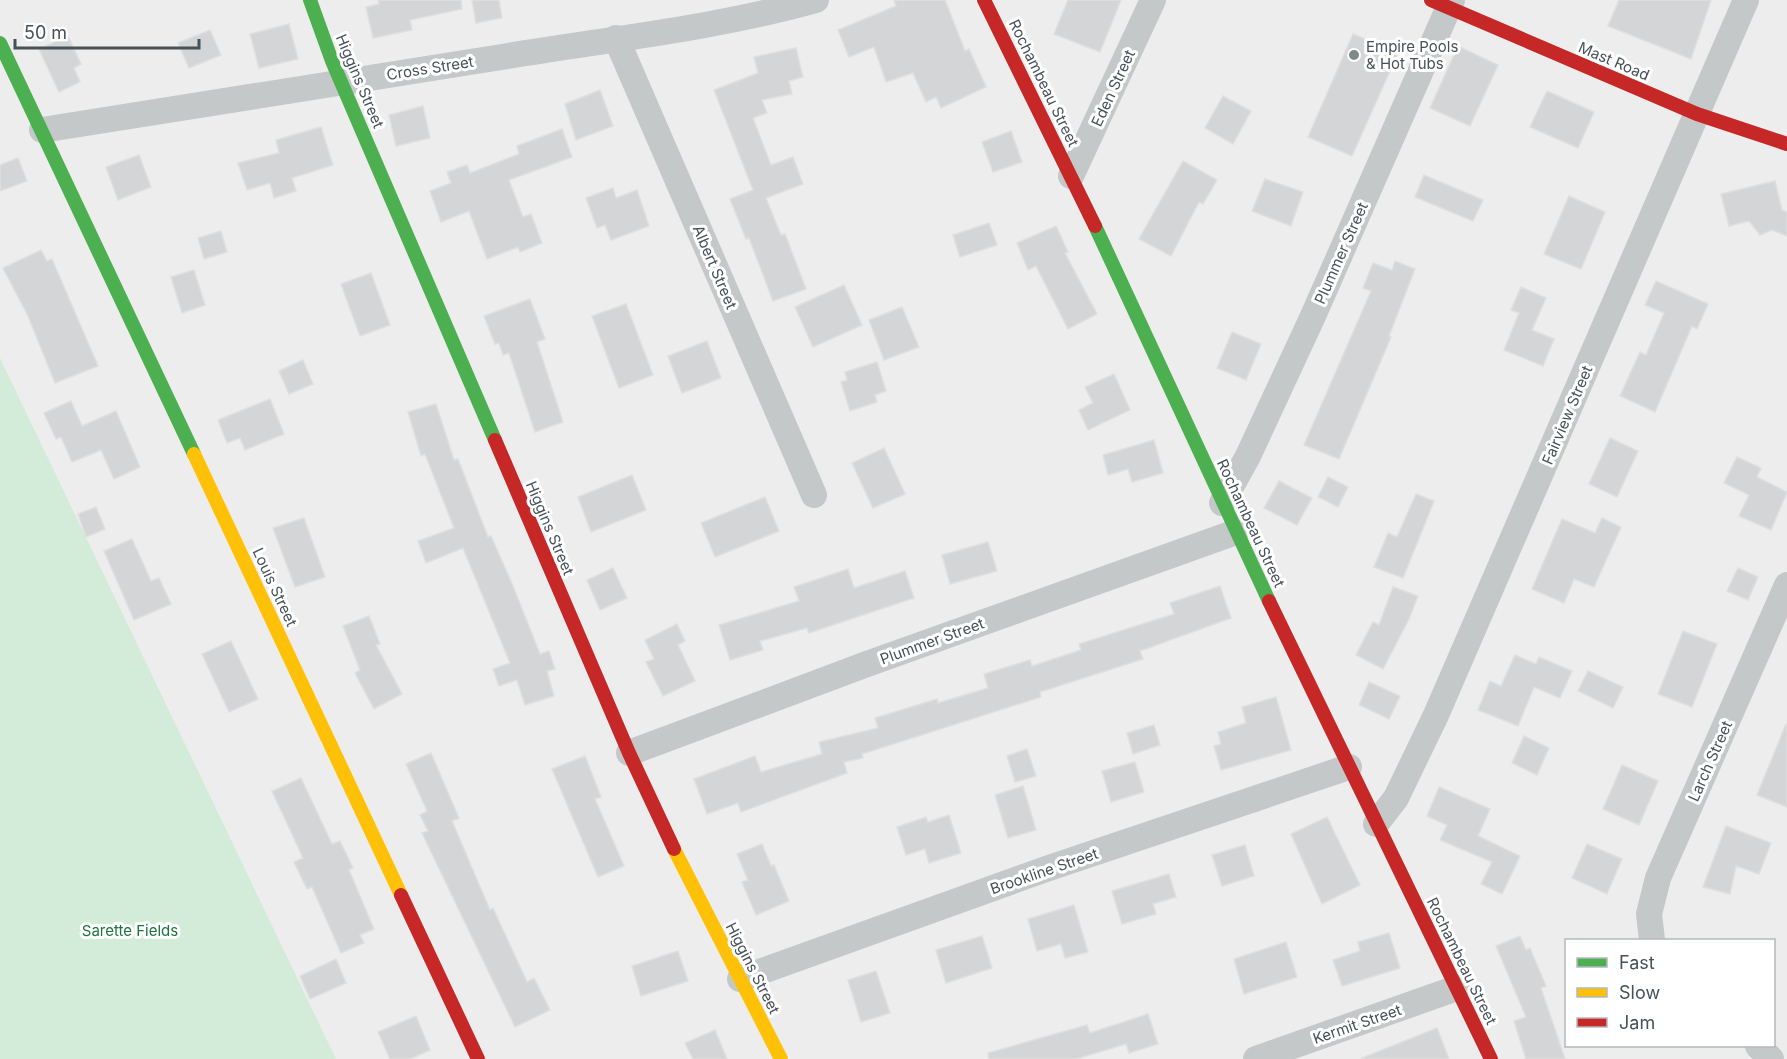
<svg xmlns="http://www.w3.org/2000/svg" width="1787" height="1059" font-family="Inter,sans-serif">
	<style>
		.green { fill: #d2ecd9 }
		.building { fill: #d4d5d6; stroke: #dfdfe0; stroke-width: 1.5 }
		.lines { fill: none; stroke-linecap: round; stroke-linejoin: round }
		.street { stroke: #c4c8c9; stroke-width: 26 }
		.fast { stroke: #4caf50; stroke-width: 14 }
		.slow { stroke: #ffc107; stroke-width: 14 }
		.jam { stroke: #c62828; stroke-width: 14 }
		.poi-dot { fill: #81888c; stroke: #fff; stroke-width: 2 }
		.labels { text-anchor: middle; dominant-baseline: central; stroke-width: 6; stroke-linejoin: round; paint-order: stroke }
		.poi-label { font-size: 15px; fill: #465158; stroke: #fff; text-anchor: start }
		.street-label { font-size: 15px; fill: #465158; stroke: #fff }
		.park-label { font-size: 15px; fill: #1c743e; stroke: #fff }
	</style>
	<rect width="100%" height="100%" fill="#eeeded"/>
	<polygon class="green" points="0,358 336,1059 0,1059"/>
	<g class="building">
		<polygon points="378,0 461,0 462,9 410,20 412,30 373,38 366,7 379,4"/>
		<polygon points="472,0 499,0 502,18 476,23"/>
		<polygon points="894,0 945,0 965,51 969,49 986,87 941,108 936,97 926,102 913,73 886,82 874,47 849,57 838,30 896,6"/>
		<polygon points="1068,0 1121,0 1100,52 1054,34"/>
		<polygon points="1619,0 1711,0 1691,59 1608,26"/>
		<polygon points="289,24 298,59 259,68 250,34"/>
		<polygon points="210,30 221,55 189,68 178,43"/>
		<polygon points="1353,34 1398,53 1352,156 1308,137"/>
		<polygon points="68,36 81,64 74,68 80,82 59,92 39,49"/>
		<polygon points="1458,46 1498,65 1470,126 1430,108"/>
		<polygon points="796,48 803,77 789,81 792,94 762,100 767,113 753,118 771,165 793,157 803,184 766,198 781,235 785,234 806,289 773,301 749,238 746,239 730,199 753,190 714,90 758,73 754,57"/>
		<polygon points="600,90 613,126 576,140 565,104"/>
		<polygon points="1547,91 1594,112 1578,148 1530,127"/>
		<polygon points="1223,96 1251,111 1233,144 1205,128"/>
		<polygon points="423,106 430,138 396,146 389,115"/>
		<polygon points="321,127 333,165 292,178 296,191 274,198 270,183 247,190 238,163 279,153 276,140"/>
		<polygon points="562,129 572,157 509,180 523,217 531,214 542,243 520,252 518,247 487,259 469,211 441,222 430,191 451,183 447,172 467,165 470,173 519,154 517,146"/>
		<polygon points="1011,131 1022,162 993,172 982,142"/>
		<polygon points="139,155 151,187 118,200 106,167"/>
		<polygon points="18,158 27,181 0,191 0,165"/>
		<polygon points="1183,161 1217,180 1203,204 1199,202 1171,256 1139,239"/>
		<polygon points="1424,175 1483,200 1473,221 1415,197"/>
		<polygon points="1265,179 1303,192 1291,226 1252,211"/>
		<polygon points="1775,181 1782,210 1787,212 1787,236 1772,230 1760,235 1749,221 1729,226 1721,194"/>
		<polygon points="613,188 616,198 637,190 649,226 611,240 605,225 597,228 586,198"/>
		<polygon points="1569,196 1605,212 1581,269 1544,254"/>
		<polygon points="989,223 997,245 960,257 953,235"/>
		<polygon points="1056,226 1068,252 1065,253 1097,314 1068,329 1036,266 1028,270 1017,243"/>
		<polygon points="221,231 227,252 204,259 198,238"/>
		<polygon points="41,250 47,261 52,259 98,366 55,383 28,316 3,268"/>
		<polygon points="1395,261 1415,269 1389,336 1391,337 1339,459 1304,445 1371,291 1363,288 1373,263 1392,270"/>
		<polygon points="194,270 205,305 182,313 171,277"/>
		<polygon points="371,273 390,325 360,336 341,284"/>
		<polygon points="1656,281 1708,304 1697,329 1692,326 1655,412 1620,396 1640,352 1646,355 1664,313 1645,305"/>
		<polygon points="844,285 862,325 813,347 795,307"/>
		<polygon points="1521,287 1546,298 1532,330 1554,339 1543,366 1504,350 1519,313 1511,310"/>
		<polygon points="530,299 545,339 537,342 563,422 535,432 509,353 503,355 499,343 495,344 484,316"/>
		<polygon points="626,304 653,375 619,388 592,316"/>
		<polygon points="902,307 919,347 884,360 869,320"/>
		<polygon points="1232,332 1261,344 1246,380 1217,368"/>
		<polygon points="707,341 721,378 682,393 668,356"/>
		<polygon points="303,360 313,384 289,394 279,371"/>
		<polygon points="877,362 886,391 875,395 877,402 850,411 841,382 847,380 845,372"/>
		<polygon points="1114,374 1130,410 1088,430 1079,410 1093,403 1085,387"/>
		<polygon points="270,399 284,434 245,450 240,438 227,443 218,420"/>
		<polygon points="71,401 82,426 116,411 140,467 114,479 101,450 72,462 61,437 56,439 44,413"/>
		<polygon points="436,404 454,460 458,459 488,537 491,536 513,586 540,654 549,651 555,669 547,671 554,696 525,705 517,680 499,686 493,669 510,663 463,548 426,563 418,541 454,528 425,454 421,456 408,412"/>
		<polygon points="1610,438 1638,451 1617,497 1589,484"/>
		<polygon points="1154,440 1163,473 1132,482 1128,469 1108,475 1103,455"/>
		<polygon points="884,448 905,494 873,508 852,463"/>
		<polygon points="1737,457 1761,468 1757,477 1787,492 1771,530 1739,516 1749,495 1724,483"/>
		<polygon points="632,475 646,510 591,532 578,497"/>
		<polygon points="1328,477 1348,487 1338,507 1318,497"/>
		<polygon points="1279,481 1312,498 1297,525 1264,508"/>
		<polygon points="1416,494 1434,501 1403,578 1374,567 1388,533 1397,537"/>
		<polygon points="765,497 779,531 715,557 701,523"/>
		<polygon points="96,507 105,529 86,537 78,514"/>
		<polygon points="304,518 325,577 295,587 273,528"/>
		<polygon points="1602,518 1621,527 1594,587 1574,579 1564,603 1532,589 1562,519 1595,533"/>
		<polygon points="132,539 151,581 159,578 171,604 134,620 104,551"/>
		<polygon points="988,542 997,571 950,584 942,555"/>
		<polygon points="613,568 627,598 600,610 587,580"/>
		<polygon points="1738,568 1758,577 1748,600 1727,591"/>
		<polygon points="848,569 854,588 905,571 914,598 809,633 807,628 760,641 763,650 730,660 719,625 799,601 794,587"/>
		<polygon points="1220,586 1231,618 1140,651 1143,659 1040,692 1041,697 862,754 863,758 844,762 847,773 741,812 738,803 707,814 694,779 755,756 761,772 822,754 819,742 878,728 875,718 937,699 938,703 988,688 984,674 1030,660 1032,666 1081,650 1079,644 1174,614 1170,603"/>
		<polygon points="1393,587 1418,596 1409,619 1383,669 1356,655 1373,622 1379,625"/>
		<polygon points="369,616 380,644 376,645 402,694 374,709 355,673 360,670 343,626"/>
		<polygon points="677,624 685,641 678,645 695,681 663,696 646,662 654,659 645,640"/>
		<polygon points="1683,631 1717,644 1692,707 1658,694"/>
		<polygon points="231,641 258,699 229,712 202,654"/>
		<polygon points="1515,655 1536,664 1539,657 1572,671 1560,698 1534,687 1518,726 1478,710 1490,681 1501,686"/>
		<polygon points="1588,671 1623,687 1613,708 1578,691"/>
		<polygon points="1369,682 1400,696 1389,719 1359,705"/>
		<polygon points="1276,697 1291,750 1221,770 1214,746 1221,744 1218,732 1246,723 1242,707"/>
		<polygon points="1786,724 1787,724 1787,807 1757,795"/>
		<polygon points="1154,725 1160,745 1133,754 1127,733"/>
		<polygon points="1524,736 1549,748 1537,775 1512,763"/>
		<polygon points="1027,749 1036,776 1015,782 1007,756"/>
		<polygon points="431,753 459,818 452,821 490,910 493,908 527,982 534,978 550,1010 515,1027 422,833 428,831 420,815 427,811 406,764"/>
		<polygon points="585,756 601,797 595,799 624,866 598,877 552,769"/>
		<polygon points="1135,762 1144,792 1111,802 1102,771"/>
		<polygon points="1622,765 1658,781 1639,825 1603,809"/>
		<polygon points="301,778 332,844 340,841 353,868 349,870 374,929 360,935 364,943 341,953 312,887 307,889 294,862 303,858 272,791"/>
		<polygon points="1023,786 1036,830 1008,838 995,795"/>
		<polygon points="1439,787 1490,809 1478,836 1520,856 1502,894 1481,884 1492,862 1440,840 1447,825 1427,816"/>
		<polygon points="949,815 961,853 929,863 925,849 906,855 897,827 926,817 928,822"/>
		<polygon points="1327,817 1360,885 1322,904 1291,834"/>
		<polygon points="1726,826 1771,843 1759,874 1736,866 1730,894 1703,887"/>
		<polygon points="762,844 771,866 774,865 789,901 756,915 742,882 748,880 737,854"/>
		<polygon points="1587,844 1622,859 1607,894 1572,878"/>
		<polygon points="1245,845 1254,876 1222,886 1212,855"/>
		<polygon points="1169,874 1176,897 1153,904 1156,914 1122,924 1112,891"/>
		<polygon points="1074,905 1088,952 1065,958 1061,944 1037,951 1028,919"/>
		<polygon points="1389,933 1400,968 1342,986 1333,960 1360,951 1358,942"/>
		<polygon points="982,936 992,968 946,983 936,950"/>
		<polygon points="1520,936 1526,950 1530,948 1546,986 1541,988 1565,1059 1526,1059 1514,1021 1526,1017 1496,946"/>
		<polygon points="1286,942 1297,977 1244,994 1234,959"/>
		<polygon points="678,951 688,981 641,996 632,966"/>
		<polygon points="336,959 346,983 310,999 300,976"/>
		<polygon points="876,971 890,1013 861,1022 848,980"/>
		<polygon points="1148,1014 1158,1044 1129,1053 1126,1044 1076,1059 989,1059 988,1053 1087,1025 1090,1033"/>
		<polygon points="416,1016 430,1050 410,1059 390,1059 378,1032"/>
		<polygon points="1437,1028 1449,1059 1362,1059 1362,1058"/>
		<polygon points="715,1030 727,1059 693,1059 685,1043"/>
	</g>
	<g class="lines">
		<g class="street">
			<polyline points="616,38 814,495"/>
			<path d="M 42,130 C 198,106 353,80 508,56 C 611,39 716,28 816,0"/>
			<polyline points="1071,176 1153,0"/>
			<polyline points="1222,503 1248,456 1313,316 1452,0"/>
			<polyline points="629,753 867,664 1236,532"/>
			<polyline points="1376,824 1396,798 1436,715 1746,0"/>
			<polyline points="1652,940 1649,914 1658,878 1787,585"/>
			<polyline points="740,979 1046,869 1349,767"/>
			<polyline points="1758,1046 1771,1059"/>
			<polyline points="1256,1059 1457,988"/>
		</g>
		<g class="fast">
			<polyline points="310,0 332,61 495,440"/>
			<polyline points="0,43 194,454"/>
			<polyline points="1095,226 1269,601"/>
		</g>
		<g class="slow">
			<polyline points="194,454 401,895"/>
			<polyline points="674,849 781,1059"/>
		</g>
		<g class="jam">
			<polyline points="984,0 1095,226"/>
			<polyline points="1431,0 1697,114 1787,144"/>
			<polyline points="495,440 629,753 674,849"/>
			<polyline points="1269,601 1491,1059"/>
			<polyline points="401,895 478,1059"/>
		</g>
	</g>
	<circle class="poi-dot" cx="1354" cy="55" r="6"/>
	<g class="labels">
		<g class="poi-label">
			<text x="1366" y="46">Empire Pools<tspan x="1366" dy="17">&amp; Hot Tubs</tspan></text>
		</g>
		<g class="street-label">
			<text transform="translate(1614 61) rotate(23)">Mast Road</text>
			<text transform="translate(430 68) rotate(-9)">Cross Street</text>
			<text transform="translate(360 81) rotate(67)">Higgins Street</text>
			<text transform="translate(1044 83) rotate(64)">Rochambeau Street</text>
			<text transform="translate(1113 88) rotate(-65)">Eden Street</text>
			<text transform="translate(1341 253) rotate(-66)">Plummer Street</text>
			<text transform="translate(715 267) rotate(67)">Albert Street</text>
			<text transform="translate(1567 415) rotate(-67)">Fairview Street</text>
			<text transform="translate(1251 523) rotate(65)">Rochambeau Street</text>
			<text transform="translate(550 528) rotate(67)">Higgins Street</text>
			<text transform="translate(275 587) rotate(65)">Louis Street</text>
			<text transform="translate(932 641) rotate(-20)">Plummer Street</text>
			<text transform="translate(1710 761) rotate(-66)">Larch Street</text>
			<text transform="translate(1044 871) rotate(-19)">Brookline Street</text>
			<text transform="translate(1462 961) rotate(64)">Rochambeau Street</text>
			<text transform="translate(753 968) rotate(63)">Higgins Street</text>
			<text transform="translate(1357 1024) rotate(-19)">Kermit Street</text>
		</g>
		<g class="park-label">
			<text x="130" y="930">Sarette Fields</text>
		</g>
	</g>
	<rect x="1565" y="939" width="210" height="108" fill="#ffffff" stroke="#b5b9bc" stroke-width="1.5"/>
	<rect x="1577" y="958" width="30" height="9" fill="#4caf50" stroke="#b5b9bc" stroke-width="1.5"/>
	<text x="1619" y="969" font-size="18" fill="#465158">Fast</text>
	<rect x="1577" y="988" width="30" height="9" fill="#ffc107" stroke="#b5b9bc" stroke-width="1.5"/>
	<text x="1619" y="999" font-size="18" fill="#465158">Slow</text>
	<rect x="1577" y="1018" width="30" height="9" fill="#c62828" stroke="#b5b9bc" stroke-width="1.5"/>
	<text x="1619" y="1029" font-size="18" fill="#465158">Jam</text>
	<path d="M15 39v9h184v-9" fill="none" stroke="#465158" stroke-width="3"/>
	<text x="24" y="39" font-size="18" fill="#465158" stroke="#ffffff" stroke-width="4.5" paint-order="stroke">50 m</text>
</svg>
